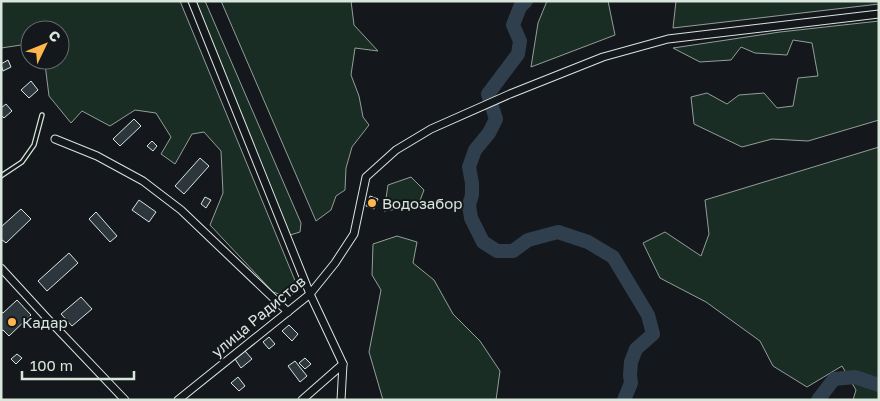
<svg xmlns="http://www.w3.org/2000/svg" width="880" height="401" font-family="'Golos Text',sans-serif">
	<style>
		.green { fill: #1a2d24; stroke: #939e99 }
		.lines { fill: none; stroke-linecap: round; stroke-linejoin: round }
		.river { stroke: #2f3f4d; stroke-width: 14 }
		.building { fill: #2c363c; stroke: #d8e6dc }
		.service-casing { stroke: #d8e6dc; stroke-width: 5.5 }
		.minor-casing { stroke: #d8e6dc; stroke-width: 9 }
		.service { stroke: #14181c; stroke-width: 3 }
		.minor { stroke: #14181c; stroke-width: 7 }
		.poi-dot { fill: #ffb74d; stroke: #14181c; stroke-width: 2 }
		.labels { text-anchor: middle; dominant-baseline: central; stroke-width: 4; stroke-linejoin: round; paint-order: stroke }
		.poi-label { font-size: 15px; fill: #d8e6dc; stroke: #14181c; text-anchor: start }
		.street-label { font-size: 15px; fill: #d8e6dc; stroke: #14181c }
	</style>
	<rect width="100%" height="100%" fill="#14181c"/>
	<g class="green">
		<polygon points="1,1 180,1 296,283 291,298 273,292 210,225 223,193 221,151 204,132 192,134 175,164 161,154 171,137 156,113 135,110 110,126 82,111 71,123 49,96 45,64 41,60 60,60 60,30 30,30 30,45 28,44 1,48"/>
		<polygon points="196,1 205,1 301,223 300,232 290,235"/>
		<polygon points="221,1 351,1 354,25 378,51 355,48 351,75 359,96 363,117 369,125 352,147 346,168 345,190 336,196 331,210 316,221"/>
		<polygon points="547,1 608,1 615,35 531,67 538,23"/>
		<polygon points="676,1 879,1 879,4 673,28"/>
		<polygon points="879,21 879,120 808,141 772,139 742,147 694,124 691,97 707,93 727,104 739,95 764,93 777,108 793,106 798,78 818,76 812,43 793,40 787,55 755,53 741,47 731,60 700,62 673,48 780,32"/>
		<polygon points="879,147 879,400 853,400 856,390 842,366 807,387 773,366 760,341 706,302 660,278 643,243 665,232 701,256 709,234 705,200"/>
		<polygon points="411,177 424,190 418,206 384,211 388,185"/>
		<polygon points="397,236 417,242 413,263 434,280 453,314 480,341 500,371 496,400 383,400 369,352 381,290 372,275 373,244"/>
	</g>
	<g class="lines">
		<g class="river">
			<polyline points="526,1 520,7 513,25 520,41 518,54 488,94 496,119 489,133 475,150 469,167 472,183 472,195 469,205 471,218 483,242 497,251 513,251 528,240 558,232 588,242 613,257 648,315 653,334 636,349 631,362 630,375 631,383 624,400"/>
			<polyline points="818,400 834,379 855,377 879,385"/>
		</g>
	</g>
	<g class="building">
		<polygon points="8,60 11,67 3,71 1,64"/>
		<polygon points="31,81 38,90 29,98 21,90"/>
		<polygon points="6,104 12,111 4,118 1,115 1,108"/>
		<polygon points="134,119 141,126 120,146 113,139"/>
		<polygon points="152,141 157,146 153,151 147,146"/>
		<polygon points="200,158 209,166 184,194 175,186"/>
		<polygon points="370,196 378,199 374,209 366,206"/>
		<polygon points="205,197 211,200 206,208 201,204"/>
		<polygon points="139,200 156,212 149,222 132,210"/>
		<polygon points="21,209 31,219 6,243 1,239 1,227"/>
		<polygon points="96,212 117,236 110,242 89,219"/>
		<polygon points="69,253 78,263 47,291 38,281"/>
		<polygon points="81,297 92,309 72,326 61,314"/>
		<polygon points="17,300 31,315 9,336 3,330 1,331 1,312 3,313"/>
		<polygon points="289,325 298,334 292,341 282,331"/>
		<polygon points="269,337 275,344 269,349 263,342"/>
		<polygon points="245,351 252,359 241,368 235,359"/>
		<polygon points="17,354 22,358 16,364 11,359"/>
		<polygon points="305,358 311,364 305,369 299,363"/>
		<polygon points="295,361 307,376 300,382 288,366"/>
		<polygon points="238,377 245,386 239,391 231,383"/>
	</g>
	<g class="lines">
		<g class="service-casing">
			<polyline id="service" points="1,176 22,162 34,145 42,115"/>
		</g>
		<g class="minor-casing">
			<g id="minor">
				<polyline points="192,1 310,294 343,364 341,400"/>
				<polyline points="55,139 97,156 143,181 181,210 288,312"/>
				<polyline points="1,268 46,317 125,400"/>
				<polyline points="178,400 310,294 335,263 354,234 366,177 396,150 431,129 510,94 603,57 668,39 879,14"/>
				<polyline points="302,400 343,364"/>
			</g>
		</g>
		<use href="#service" class="service"/>
		<use href="#minor" class="minor"/>
	</g>
	<g class="poi-dot">
		<circle cx="372" cy="203" r="5"/>
		<circle cx="12" cy="322" r="5"/>
	</g>
	<g class="labels">
		<g class="poi-label">
			<text x="382" y="203">Водозабор</text>
			<text x="22" y="322">Кадар</text>
		</g>
		<g class="street-label">
			<text transform="translate(258 316) rotate(-40)">улица Радистов</text>
		</g>
	</g>
	<rect width="880" height="401" fill="none" stroke="#d8e6dc" stroke-width="5"/>
	<g transform="translate(45 45) rotate(47)"><circle r="24" fill="#14181c" stroke="#626a69"/>
	<path d="M0-4L9 19L0 12L-9 19Z" fill="#ffb74d"/>
	<text y="-8" font-size="14" font-weight="bold" text-anchor="middle" fill="#d8e6dc">С</text>
	</g>
	<path d="M22 371v8h112v-8" fill="none" stroke="#d8e6dc" stroke-width="2.5"/>
	<text x="30" y="371" font-size="15" fill="#d8e6dc" stroke="#14181c" stroke-width="4" paint-order="stroke">100 m</text>
</svg>
